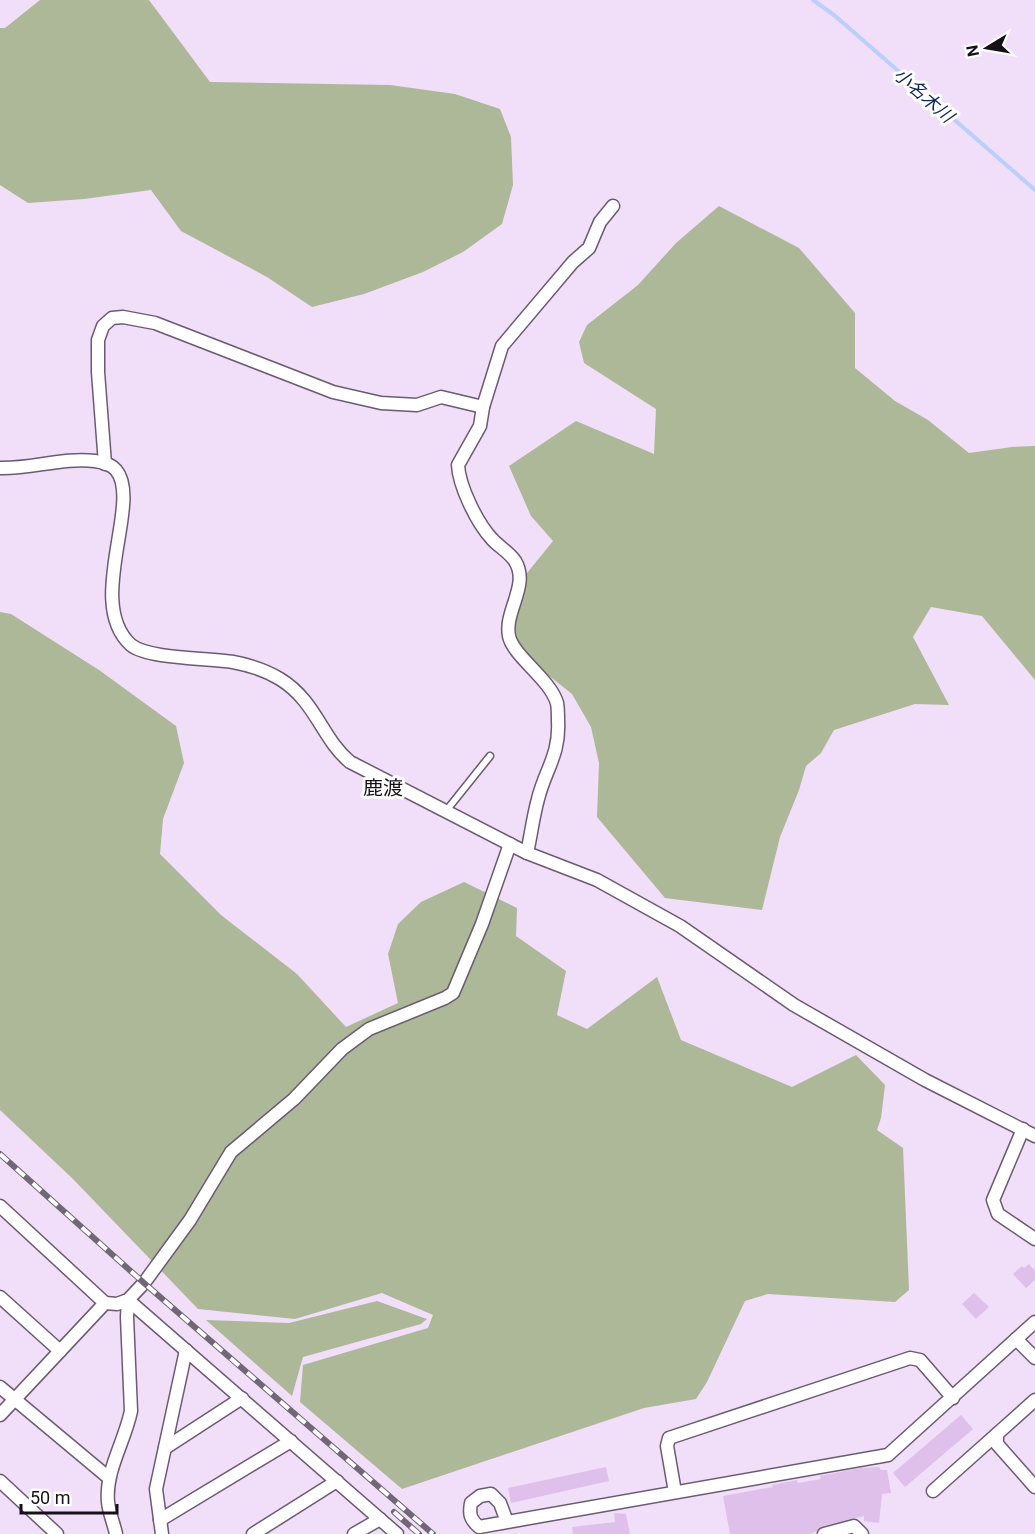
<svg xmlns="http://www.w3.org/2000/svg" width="1035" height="1534" font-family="Roboto,'Noto Sans JP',sans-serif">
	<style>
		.green { fill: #adb898 }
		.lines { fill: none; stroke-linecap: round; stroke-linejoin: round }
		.stream { stroke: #bacffb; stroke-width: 4 }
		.building { fill: #dec0ea }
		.service-casing { stroke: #6b5b71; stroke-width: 9 }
		.minor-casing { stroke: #6b5b71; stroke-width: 15 }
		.service { stroke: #fff; stroke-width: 6 }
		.minor { stroke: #fff; stroke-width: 12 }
		.rail-casing { stroke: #726777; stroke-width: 6 }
		.rail { stroke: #fff; stroke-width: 4; stroke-dasharray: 11; stroke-linecap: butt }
		.labels { text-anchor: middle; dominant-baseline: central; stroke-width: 6; stroke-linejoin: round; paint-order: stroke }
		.water-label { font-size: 18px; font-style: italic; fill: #122759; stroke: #fff }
		.quarter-label { font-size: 20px; fill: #161019; stroke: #fff }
	</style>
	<rect width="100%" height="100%" fill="#f1def8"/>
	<g class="green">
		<polygon points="40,0 149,0 210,82 390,85 455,94 500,109 511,137 513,185 502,224 463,252 423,272 364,294 312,307 267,277 181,231 151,190 84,199 28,203 0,185 0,28 5,28"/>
		<polygon points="719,206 799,248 855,313 855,368 895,401 928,420 969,453 1012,447 1035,446 1035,680 982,616 931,607 913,637 949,705 915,704 834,730 821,753 806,766 799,790 780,837 762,910 665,898 597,817 599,763 591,727 572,694 528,659 501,623 510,594 553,541 531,516 509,466 576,421 654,454 656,409 584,363 579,342 587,325 638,285 676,243"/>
		<polygon points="0,612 11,614 99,670 176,726 184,763 163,819 160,854 221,915 297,974 346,1027 398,1003 388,954 398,924 421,902 464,882 517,908 516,936 566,971 557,1015 587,1029 657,977 681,1040 792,1087 856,1055 885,1085 881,1118 877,1130 903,1148 909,1290 895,1302 768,1294 745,1301 707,1382 696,1399 644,1408 402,1489 300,1402 303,1365 428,1328 433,1315 382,1293 295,1319 198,1309 73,1179 0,1110"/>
		<polygon points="377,1301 427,1319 421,1324 303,1357 292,1396 206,1320 289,1323"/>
	</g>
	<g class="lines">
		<polyline class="stream" points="813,0 834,15 1035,190"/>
	</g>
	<g class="building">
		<polygon points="1029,1264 1035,1271 1035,1280 1026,1288 1013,1274 1022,1266 1024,1268"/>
		<polygon points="974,1293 989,1307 976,1319 962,1304"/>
		<polygon points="961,1415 973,1429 905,1487 893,1473"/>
		<polygon points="606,1467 609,1481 511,1503 508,1488"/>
		<polygon points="879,1467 881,1470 887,1470 891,1493 882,1494 879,1523 864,1521 864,1516 822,1526 816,1532 808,1534 730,1534 723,1496 773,1487 772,1485 797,1480 798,1483 821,1479 820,1476 860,1468"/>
		<polygon points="614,1513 626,1514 630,1534 573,1534 572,1527 615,1522"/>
	</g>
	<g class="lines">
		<g class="service-casing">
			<polyline id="service" points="446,811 490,756"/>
		</g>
		<g class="minor-casing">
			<g id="minor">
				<polyline points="105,464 98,372 98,340 103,326 112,318 123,317 155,323 333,392 381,403 417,405 441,397 483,407"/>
				<path d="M 0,468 C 31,469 64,457 95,461 C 102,462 111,464 116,470 C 143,502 84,603 131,645 C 148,659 209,658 233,662 C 249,665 267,671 280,679 C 316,701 322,739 350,762 L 527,853 L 597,880 L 680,926 L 794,1005 L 925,1080 L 1035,1136"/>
				<path d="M 527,853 C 531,835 533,817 538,799 C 545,770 560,755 558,721 C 558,715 558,708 557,703 C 550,679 513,656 509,636 C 504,611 530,585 515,561 C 509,552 498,546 492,539 C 477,523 459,486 458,465 L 480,426 L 483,407 L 502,346 L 573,262 L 589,248 L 600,222 L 613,206"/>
				<polyline points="1023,1129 993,1200 998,1214 1035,1239"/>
				<polyline points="0,1206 105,1303 117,1304 128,1300 144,1283 190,1220 231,1152 294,1099 342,1049 369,1029 445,998 453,993 482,924 510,844"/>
				<polyline points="0,1297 60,1351"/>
				<polyline points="128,1300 397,1534"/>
				<polyline points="1016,1339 1035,1358"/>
				<polyline points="0,1387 109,1478"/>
				<polyline points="1035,1400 997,1434 997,1444 1035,1487"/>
				<polyline points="0,1415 105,1303"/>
				<polyline points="165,1448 242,1398"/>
				<polyline points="0,1481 57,1534"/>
				<polyline points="933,1491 997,1434"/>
				<polyline points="675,1492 667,1446 669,1438 910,1358 920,1360 953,1398"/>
				<polyline points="160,1520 291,1441"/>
				<path d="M 507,1522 L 500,1503 L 491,1494 L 480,1496 L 471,1503 C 469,1514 470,1519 479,1527 L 507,1522 L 888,1455 L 1035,1322"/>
				<path d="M 116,1534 C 114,1524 109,1513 108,1502 C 105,1471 125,1441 131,1411 L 127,1317 L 128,1300"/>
				<polyline points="162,1534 156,1489 186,1350"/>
				<polyline points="253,1534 337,1481"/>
				<polyline points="354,1534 380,1519"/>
				<polyline points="824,1534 854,1526 862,1534"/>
			</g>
		</g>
		<use href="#service" class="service"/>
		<use href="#minor" class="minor"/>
		<g class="rail-casing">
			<g id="rail">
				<polyline points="0,1154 144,1283 433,1534"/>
				<polyline points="394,1512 419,1534"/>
			</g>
		</g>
		<use href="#rail" class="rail"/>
	</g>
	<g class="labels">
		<g class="water-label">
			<text transform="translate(924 95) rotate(41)">小名木川</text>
		</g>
		<g class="quarter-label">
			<text x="383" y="788">鹿渡</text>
		</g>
	</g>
	<g transform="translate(987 48) rotate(259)" stroke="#ffffff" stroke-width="4.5" paint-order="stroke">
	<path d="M0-4.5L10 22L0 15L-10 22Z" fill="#161019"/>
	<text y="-9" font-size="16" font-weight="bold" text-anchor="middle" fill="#161019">N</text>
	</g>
	<path d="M21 1504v9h96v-9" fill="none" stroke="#161019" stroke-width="3"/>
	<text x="30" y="1504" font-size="18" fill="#161019" stroke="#ffffff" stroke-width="4.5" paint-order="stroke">50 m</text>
</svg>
